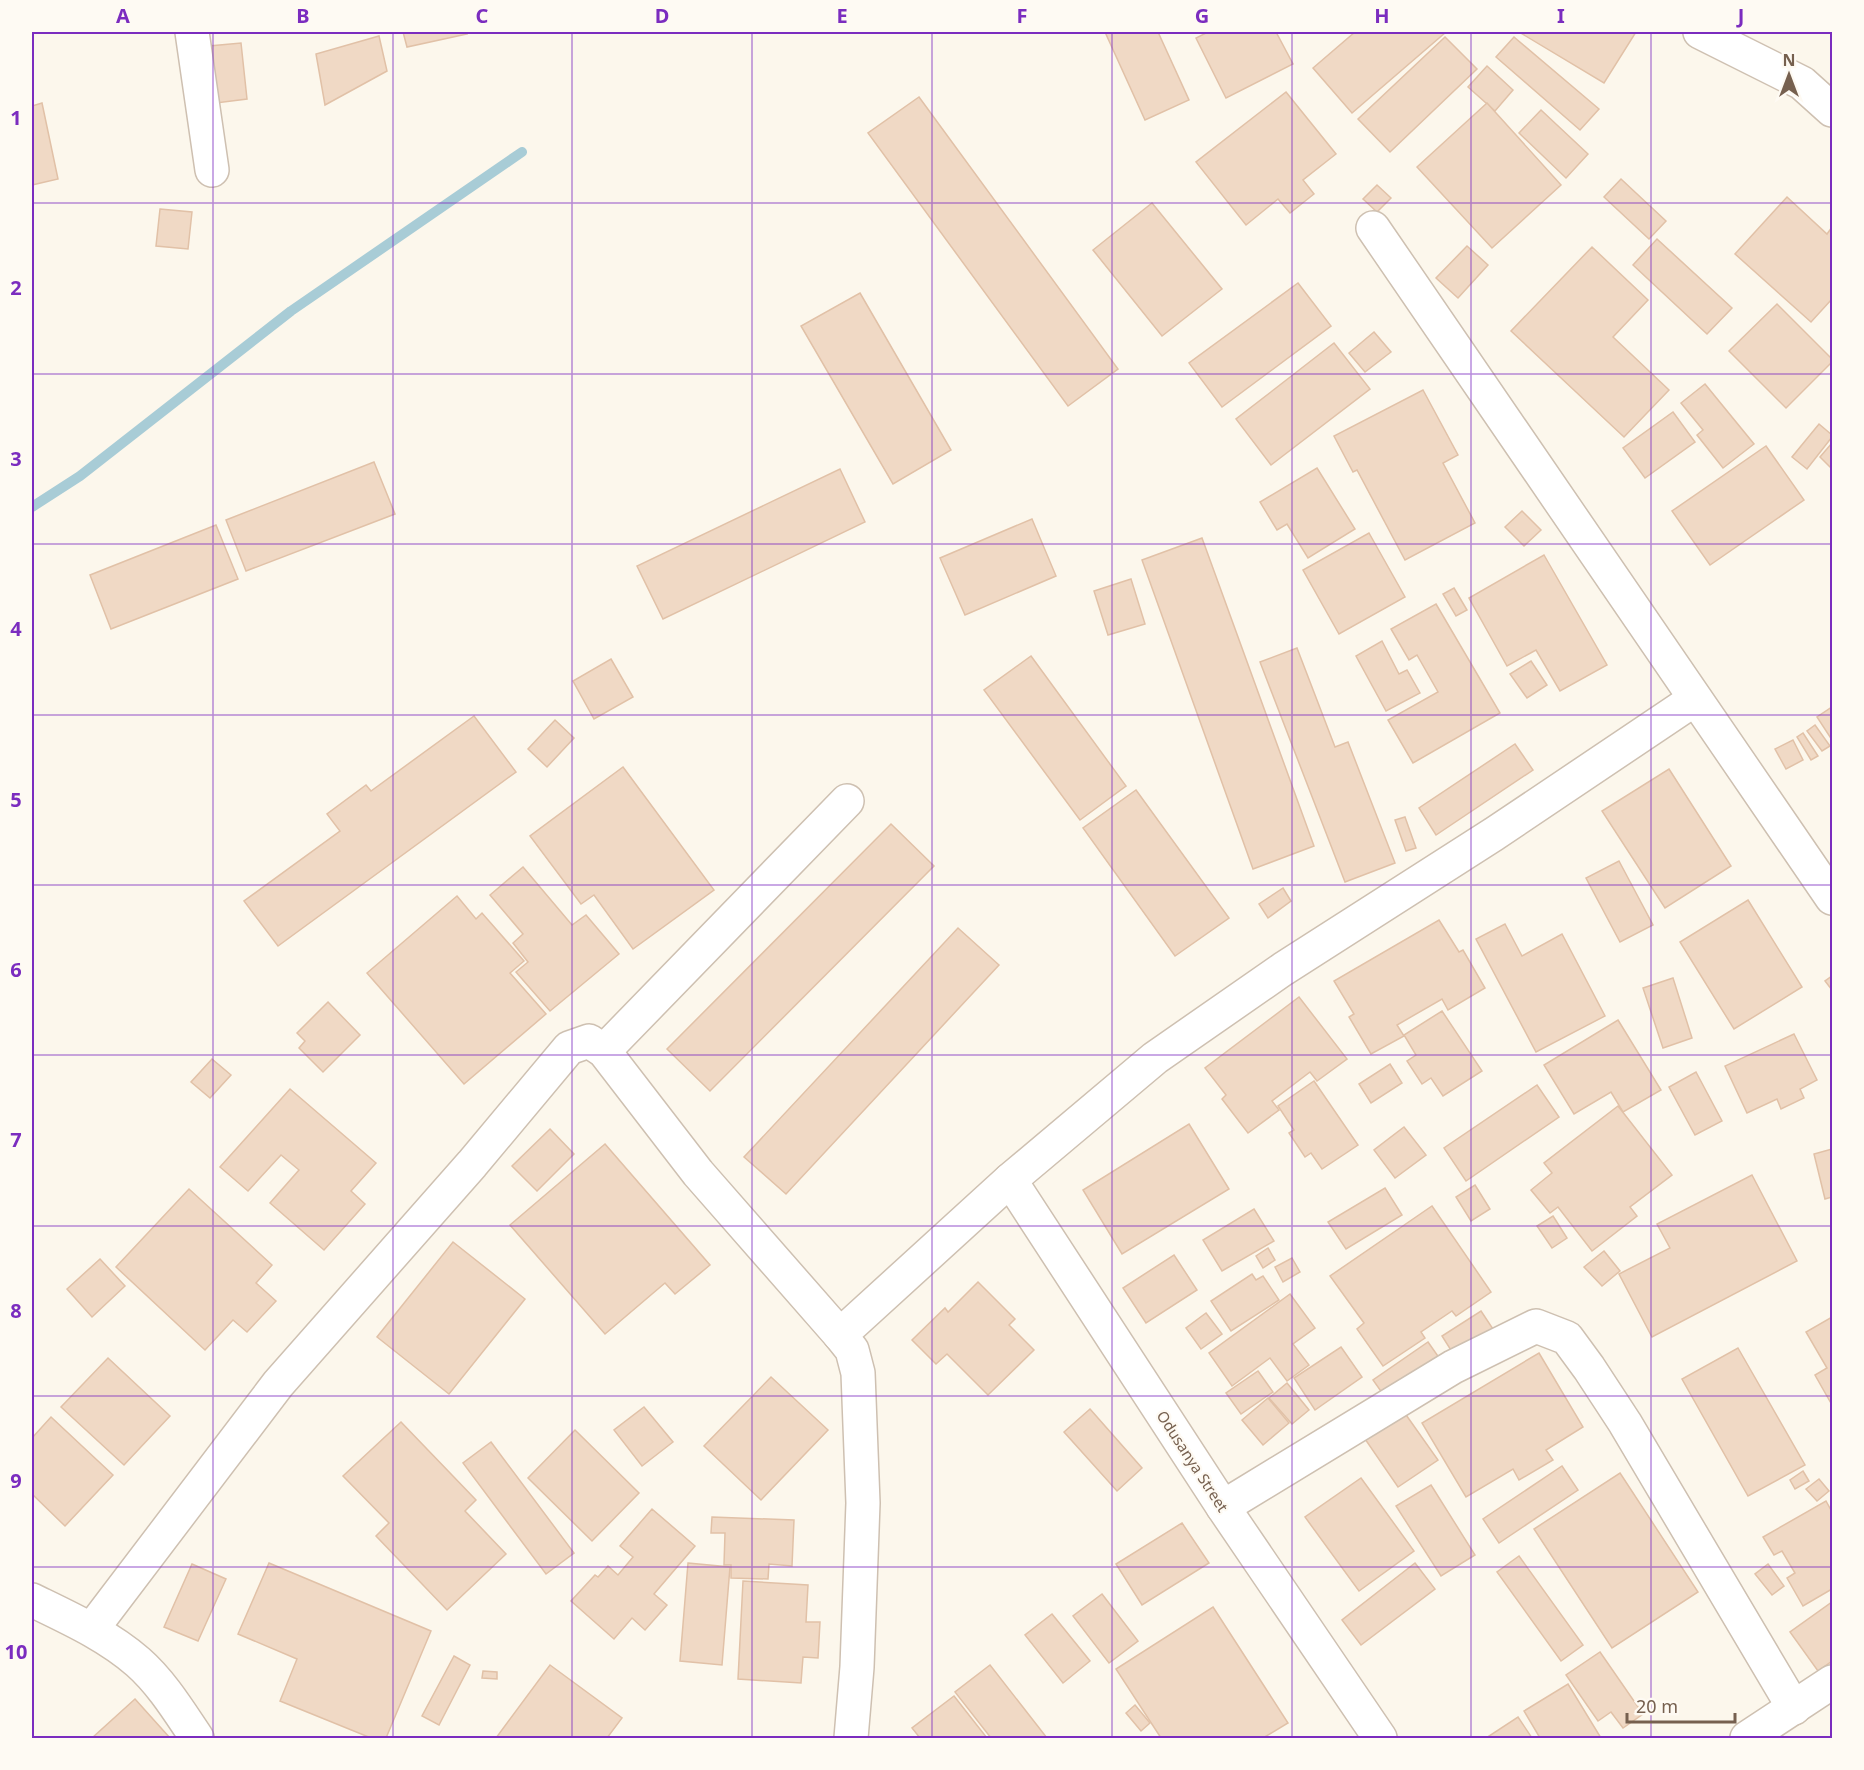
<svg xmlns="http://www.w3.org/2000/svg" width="1864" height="1770" font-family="'Noto Sans',sans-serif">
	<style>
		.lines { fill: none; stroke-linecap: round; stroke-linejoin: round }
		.stream { stroke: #a8ccd6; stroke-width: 10 }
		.building { fill: #f0d9c5; stroke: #e1c1a7; stroke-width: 1.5 }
		.street-casing { stroke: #cec0b1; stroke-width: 36 }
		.street { stroke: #fff; stroke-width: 33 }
		.grid { fill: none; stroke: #7b2cbf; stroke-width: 1.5; stroke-opacity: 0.55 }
		.labels { text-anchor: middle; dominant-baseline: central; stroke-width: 4.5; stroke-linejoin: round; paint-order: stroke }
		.street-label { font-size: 15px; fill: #76604f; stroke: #fefaf3 }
		.neatline { fill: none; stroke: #7b2cbf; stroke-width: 2 }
		.grid-label { font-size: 20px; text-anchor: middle; font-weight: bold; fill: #7b2cbf }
	</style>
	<rect width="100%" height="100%" fill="#fcf7ec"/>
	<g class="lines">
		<polyline class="stream" points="32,507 80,476 291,311 522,152"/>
	</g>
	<g class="building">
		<polygon points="403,32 466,32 467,34 407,47"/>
		<polygon points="1105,32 1158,32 1189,100 1145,120"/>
		<polygon points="1208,32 1276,32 1293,64 1226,98 1196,38"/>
		<polygon points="1355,32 1446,32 1352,113 1313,68"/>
		<polygon points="1519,32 1636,32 1604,83"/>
		<polygon points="379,36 387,71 325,105 316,54"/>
		<polygon points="1445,37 1477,69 1390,152 1358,119"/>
		<polygon points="1514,37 1599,109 1580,130 1496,57"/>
		<polygon points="241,43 247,99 216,103 209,46"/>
		<polygon points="1487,66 1513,90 1495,111 1468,87"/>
		<polygon points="1286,92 1336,154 1303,180 1314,194 1290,213 1278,199 1246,225 1196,162"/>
		<polygon points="919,97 1118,369 1068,406 868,133"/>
		<polygon points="42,103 58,179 32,185 32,106"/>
		<polygon points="1487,103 1561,185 1492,248 1417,167"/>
		<polygon points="1541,110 1588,154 1566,178 1519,133"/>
		<polygon points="1621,179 1666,221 1649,239 1604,197"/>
		<polygon points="1377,185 1391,198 1377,212 1363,199"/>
		<polygon points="1787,197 1827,234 1832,227 1832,299 1811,322 1735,254"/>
		<polygon points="1152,203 1222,289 1162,336 1093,250"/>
		<polygon points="160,209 192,212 188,249 156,246"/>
		<polygon points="1657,239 1732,308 1707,334 1633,265"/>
		<polygon points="1467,246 1488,265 1458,298 1436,278"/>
		<polygon points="1592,247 1648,300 1613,337 1669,390 1624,437 1511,331"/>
		<polygon points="1298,283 1331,326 1222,407 1189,363"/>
		<polygon points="860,293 951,450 893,484 801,326"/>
		<polygon points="1777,304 1832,359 1832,362 1786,408 1729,351"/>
		<polygon points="1374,332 1391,352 1365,372 1349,353"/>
		<polygon points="1334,343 1370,389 1271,465 1236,419"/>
		<polygon points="1705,384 1754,444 1723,468 1697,435 1703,430 1681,403"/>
		<polygon points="1423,390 1458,455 1443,463 1475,523 1405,560 1357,470 1353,472 1334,436"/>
		<polygon points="1673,412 1695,442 1645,478 1623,448"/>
		<polygon points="1819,424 1832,435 1832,437 1807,469 1792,457"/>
		<polygon points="1832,443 1832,469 1820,457"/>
		<polygon points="1766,446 1804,500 1710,565 1672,511"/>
		<polygon points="374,462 395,514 246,571 226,520"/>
		<polygon points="1317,468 1355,529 1308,558 1287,524 1277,530 1260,502"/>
		<polygon points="840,469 865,522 663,619 637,566"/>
		<polygon points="1522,511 1541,530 1524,546 1505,527"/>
		<polygon points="1032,519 1056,576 965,615 940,558"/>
		<polygon points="216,525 238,579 111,629 90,575"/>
		<polygon points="1369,533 1405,597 1339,634 1303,570"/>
		<polygon points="1202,538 1314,846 1253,869 1142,560"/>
		<polygon points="1544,555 1607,665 1560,691 1536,650 1507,666 1469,598"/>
		<polygon points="1131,579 1145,624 1108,635 1094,591"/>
		<polygon points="1454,588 1467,610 1456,616 1443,594"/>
		<polygon points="1436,604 1500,713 1413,763 1388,720 1438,692 1417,655 1409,660 1391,629"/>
		<polygon points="1382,641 1399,674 1407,670 1420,693 1386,711 1356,656"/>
		<polygon points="1297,648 1335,747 1348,742 1395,863 1345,882 1260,662"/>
		<polygon points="1031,656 1126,786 1080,820 984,690"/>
		<polygon points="611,659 633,697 594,719 573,681"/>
		<polygon points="1531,661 1547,685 1527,698 1510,674"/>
		<polygon points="1832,707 1832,740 1817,717"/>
		<polygon points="474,716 516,772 278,946 244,901 340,831 327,814 366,785 371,791"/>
		<polygon points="555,720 574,738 547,767 528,749"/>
		<polygon points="1815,725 1830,746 1822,751 1807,731"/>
		<polygon points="1803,733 1818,756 1811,760 1797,737"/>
		<polygon points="1793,740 1803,760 1786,769 1775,749"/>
		<polygon points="1515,744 1533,770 1436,835 1419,808"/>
		<polygon points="623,767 714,890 633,949 594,895 581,904 530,836"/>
		<polygon points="1669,769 1731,866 1665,908 1602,811"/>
		<polygon points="1136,790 1229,918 1175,956 1083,828"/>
		<polygon points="1405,817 1416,848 1406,851 1395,820"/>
		<polygon points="891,824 934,866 710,1091 667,1049"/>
		<polygon points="1619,861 1653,925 1620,942 1586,878"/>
		<polygon points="523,867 572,925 586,915 619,954 550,1011 516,972 528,962 513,943 523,934 490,895"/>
		<polygon points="1283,888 1291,901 1268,918 1259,904"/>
		<polygon points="457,896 476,919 482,913 524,961 510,973 546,1014 464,1084 367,973"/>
		<polygon points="1748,900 1802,987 1734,1029 1680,942"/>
		<polygon points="1439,920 1459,952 1463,950 1485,988 1448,1010 1442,999 1397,1025 1404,1036 1371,1054 1349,1017 1354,1014 1334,981"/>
		<polygon points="1505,924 1522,956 1562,934 1605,1016 1536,1052 1476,939"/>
		<polygon points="958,928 999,965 786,1194 744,1157"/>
		<polygon points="1832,976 1832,990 1825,981"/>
		<polygon points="1673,978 1692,1038 1663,1048 1643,988"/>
		<polygon points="1299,997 1347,1059 1317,1081 1310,1072 1272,1101 1279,1110 1248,1133 1222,1099 1226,1095 1205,1068"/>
		<polygon points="328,1002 360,1035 323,1072 299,1048 305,1041 297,1033"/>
		<polygon points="1442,1011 1482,1071 1443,1096 1431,1078 1422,1084 1407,1061 1416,1055 1404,1035"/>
		<polygon points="1618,1020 1661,1090 1623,1112 1611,1092 1574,1114 1544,1065"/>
		<polygon points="1794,1034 1817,1080 1800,1089 1804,1098 1781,1109 1777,1099 1747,1113 1725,1066"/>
		<polygon points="212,1059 231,1075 210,1098 191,1082"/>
		<polygon points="1390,1064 1402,1083 1371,1103 1359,1084"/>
		<polygon points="1696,1072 1722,1121 1695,1135 1669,1087"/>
		<polygon points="1314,1081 1358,1145 1322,1169 1311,1153 1305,1157 1289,1133 1294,1130 1278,1106"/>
		<polygon points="1537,1085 1559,1117 1466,1181 1444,1148"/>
		<polygon points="290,1089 376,1163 351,1191 365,1204 324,1250 270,1203 299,1170 281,1155 248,1191 220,1167"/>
		<polygon points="1618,1106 1672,1175 1630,1207 1637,1216 1592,1251 1558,1207 1550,1213 1531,1190 1552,1173 1544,1163"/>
		<polygon points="1189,1124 1229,1189 1122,1254 1083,1190"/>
		<polygon points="1404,1127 1426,1155 1395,1178 1374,1150"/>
		<polygon points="550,1129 574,1154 537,1191 512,1166"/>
		<polygon points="605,1144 710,1265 675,1294 665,1283 605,1334 510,1225"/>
		<polygon points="1832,1149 1832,1197 1825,1199 1814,1154"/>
		<polygon points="1752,1175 1797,1261 1652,1337 1619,1274 1670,1248 1657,1224"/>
		<polygon points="1475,1185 1490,1209 1471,1221 1456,1197"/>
		<polygon points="1385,1188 1402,1215 1346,1249 1328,1222"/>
		<polygon points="189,1189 272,1265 256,1283 276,1301 247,1332 233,1320 205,1350 116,1267"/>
		<polygon points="1432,1206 1491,1292 1456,1316 1452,1311 1421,1332 1425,1338 1383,1366 1357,1329 1364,1323 1330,1276"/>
		<polygon points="1254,1209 1274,1241 1222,1271 1203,1240"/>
		<polygon points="1553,1216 1567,1238 1552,1248 1537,1226"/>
		<polygon points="453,1242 525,1299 449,1394 377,1337"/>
		<polygon points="1268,1248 1275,1260 1263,1268 1256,1256"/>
		<polygon points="1604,1251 1620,1271 1602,1286 1584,1267"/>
		<polygon points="1174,1255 1197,1290 1146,1323 1123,1288"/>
		<polygon points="1292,1258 1300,1272 1283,1282 1275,1267"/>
		<polygon points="100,1259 125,1286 92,1317 67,1289"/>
		<polygon points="1252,1274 1256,1280 1263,1276 1279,1300 1231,1331 1211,1301"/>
		<polygon points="978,1282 1015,1319 1009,1325 1034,1350 988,1395 947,1354 936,1364 912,1340 945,1308 948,1312"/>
		<polygon points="1290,1294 1315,1328 1293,1344 1309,1365 1287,1381 1270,1358 1232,1386 1209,1353"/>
		<polygon points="1481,1311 1493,1329 1454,1355 1442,1336"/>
		<polygon points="1206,1313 1222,1334 1201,1349 1186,1328"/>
		<polygon points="1832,1317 1832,1405 1815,1375 1827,1368 1806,1332"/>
		<polygon points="1428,1342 1440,1359 1385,1397 1373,1380"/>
		<polygon points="1341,1347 1362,1377 1315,1410 1294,1378"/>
		<polygon points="1738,1348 1805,1465 1748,1496 1682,1379"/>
		<polygon points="1539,1353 1583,1427 1546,1450 1553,1460 1519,1480 1513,1469 1466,1497 1422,1423"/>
		<polygon points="108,1358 170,1416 124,1465 61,1407"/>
		<polygon points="1258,1371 1273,1392 1241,1414 1226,1393"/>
		<polygon points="771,1377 828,1430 761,1500 704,1446"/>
		<polygon points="1287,1383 1309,1410 1292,1424 1269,1398"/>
		<polygon points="1268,1398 1289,1423 1263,1445 1242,1420"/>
		<polygon points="644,1407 673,1442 642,1466 614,1430"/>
		<polygon points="1090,1409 1142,1468 1117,1491 1064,1432"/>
		<polygon points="1404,1412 1438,1460 1398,1487 1365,1439"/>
		<polygon points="51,1417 113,1475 65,1526 32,1494 32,1438"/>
		<polygon points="401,1422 476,1500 465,1511 506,1554 447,1610 376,1536 389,1523 343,1476"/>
		<polygon points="575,1430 639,1493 592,1541 528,1478"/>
		<polygon points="491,1442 574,1553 546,1574 463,1463"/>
		<polygon points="1562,1466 1578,1490 1499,1543 1483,1519"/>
		<polygon points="1803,1471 1809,1481 1795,1489 1790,1480"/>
		<polygon points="1620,1473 1698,1592 1612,1648 1534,1529"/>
		<polygon points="1361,1478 1414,1551 1359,1591 1305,1517"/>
		<polygon points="1819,1479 1829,1491 1817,1501 1806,1489"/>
		<polygon points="1431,1485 1475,1555 1441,1576 1396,1506"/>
		<polygon points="1826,1501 1832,1512 1832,1589 1803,1606 1787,1578 1795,1573 1782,1551 1774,1555 1763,1537"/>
		<polygon points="652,1509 695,1546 654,1594 667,1605 645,1630 632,1618 614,1639 571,1601 595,1575 598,1577 608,1566 618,1575 633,1557 620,1546"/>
		<polygon points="712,1517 794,1520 792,1566 769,1564 768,1579 731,1578 731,1565 724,1565 725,1533 711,1533"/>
		<polygon points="1182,1523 1209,1563 1142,1605 1116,1564"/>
		<polygon points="1519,1556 1583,1645 1561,1661 1497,1572"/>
		<polygon points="269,1563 431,1631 386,1738 371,1738 280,1701 297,1659 238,1634"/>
		<polygon points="688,1563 730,1567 722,1665 680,1661"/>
		<polygon points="1415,1563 1435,1589 1361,1645 1342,1620"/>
		<polygon points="192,1564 226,1579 198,1641 164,1627"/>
		<polygon points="1768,1564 1784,1586 1772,1595 1755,1574"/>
		<polygon points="743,1581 808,1585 806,1622 820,1622 818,1658 803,1657 801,1683 738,1679"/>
		<polygon points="1102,1594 1138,1641 1109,1663 1073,1616"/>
		<polygon points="1832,1602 1832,1661 1818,1671 1790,1632"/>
		<polygon points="1213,1607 1288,1723 1263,1738 1161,1738 1116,1669"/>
		<polygon points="1052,1614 1090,1661 1063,1683 1025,1635"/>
		<polygon points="1600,1652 1643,1714 1623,1728 1611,1712 1598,1721 1566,1675"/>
		<polygon points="454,1656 470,1665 439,1725 422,1716"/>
		<polygon points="550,1665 622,1718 607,1738 496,1738"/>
		<polygon points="990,1665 1047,1738 991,1738 955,1692"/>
		<polygon points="483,1671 497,1672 497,1679 482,1678"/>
		<polygon points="1568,1684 1601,1738 1540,1738 1524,1711"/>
		<polygon points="954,1696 987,1738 920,1738 912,1728"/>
		<polygon points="135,1699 170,1738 92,1738"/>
		<polygon points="1135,1705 1150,1723 1141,1731 1126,1713"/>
		<polygon points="1518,1717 1532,1738 1486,1738"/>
	</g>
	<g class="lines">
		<g class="street-casing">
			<g id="street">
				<polyline points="192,32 212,170"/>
				<polyline points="1700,32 1802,83 1832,110"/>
				<polyline points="1373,228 1832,898"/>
				<polyline points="604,1051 847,801"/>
				<polyline points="1010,1180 1223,1507 1380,1738"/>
				<polyline points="1223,1507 1453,1367 1536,1326 1567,1338 1589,1368 1625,1423 1794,1708"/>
				<path d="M 32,1600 C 69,1618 107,1635 138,1662 C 162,1683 180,1713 197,1738"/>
				<polyline points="92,1629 278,1384 472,1164 569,1048 589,1041 604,1051 698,1173 840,1335"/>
				<polyline points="851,1738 857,1667 863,1503 858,1373 852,1350 840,1335 1010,1180 1155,1058 1283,969 1494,834 1695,699"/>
				<polyline points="1747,1738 1832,1682"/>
			</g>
		</g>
		<use href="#street" class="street"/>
	</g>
	<path class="grid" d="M 213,32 L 213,1738M 393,32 L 393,1738M 572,32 L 572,1738M 752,32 L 752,1738M 932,32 L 932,1738M 1112,32 L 1112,1738M 1292,32 L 1292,1738M 1471,32 L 1471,1738M 1651,32 L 1651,1738M 32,203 L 1832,203M 32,374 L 1832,374M 32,544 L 1832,544M 32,715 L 1832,715M 32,885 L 1832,885M 32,1055 L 1832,1055M 32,1226 L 1832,1226M 32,1396 L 1832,1396M 32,1567 L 1832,1567"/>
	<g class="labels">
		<g class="street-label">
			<text transform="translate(1193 1461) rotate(57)">Odusanya Street</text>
		</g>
	</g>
	<rect width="1864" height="1770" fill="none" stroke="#fefaf3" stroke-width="66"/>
	<g transform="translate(1789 75)" stroke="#fefaf3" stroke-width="4.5" paint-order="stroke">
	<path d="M0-4.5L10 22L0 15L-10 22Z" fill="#76604f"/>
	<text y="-9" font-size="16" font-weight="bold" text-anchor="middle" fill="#76604f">N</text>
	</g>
	<path d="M1627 1713v9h108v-9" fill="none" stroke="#76604f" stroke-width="3"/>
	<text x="1636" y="1713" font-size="18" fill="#76604f" stroke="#fefaf3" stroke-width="4.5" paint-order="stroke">20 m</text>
	<rect x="33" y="33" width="1798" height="1704" class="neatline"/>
	<g class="grid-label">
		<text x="123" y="23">A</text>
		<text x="303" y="23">B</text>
		<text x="482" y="23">C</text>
		<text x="662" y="23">D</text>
		<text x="842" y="23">E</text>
		<text x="1022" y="23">F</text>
		<text x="1202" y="23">G</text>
		<text x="1382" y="23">H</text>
		<text x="1561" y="23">I</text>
		<text x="1741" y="23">J</text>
		<text x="16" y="125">1</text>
		<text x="16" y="295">2</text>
		<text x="16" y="466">3</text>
		<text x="16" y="636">4</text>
		<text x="16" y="807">5</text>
		<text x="16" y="977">6</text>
		<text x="16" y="1147">7</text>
		<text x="16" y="1318">8</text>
		<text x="16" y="1488">9</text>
		<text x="16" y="1659">10</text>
	</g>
</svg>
